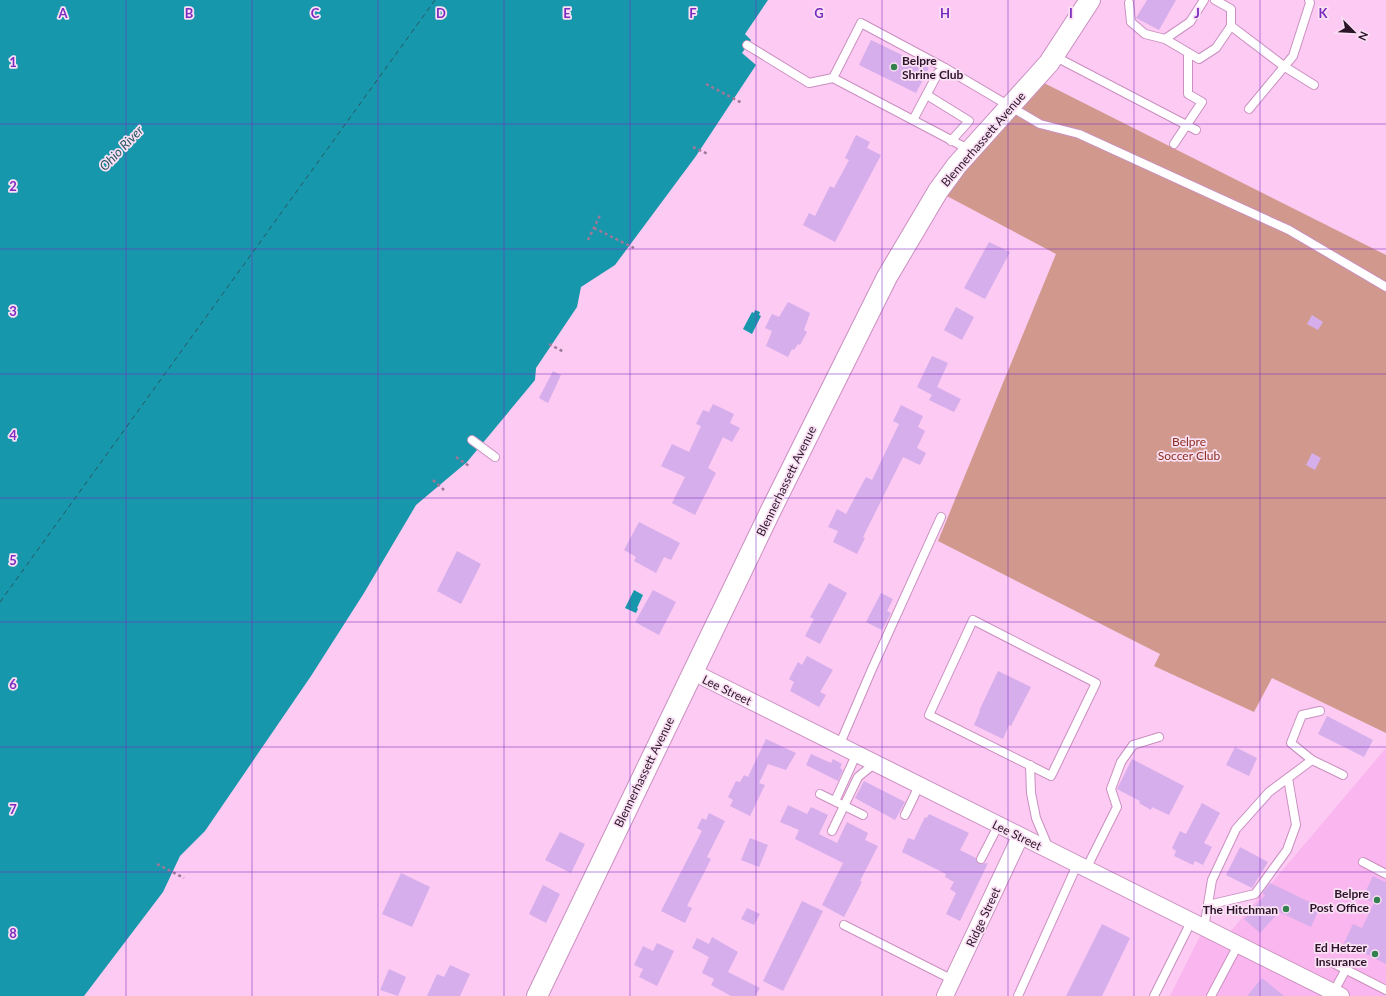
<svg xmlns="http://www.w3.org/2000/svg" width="1386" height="996" font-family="Lato,sans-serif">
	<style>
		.built { fill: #fab6ee }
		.green { fill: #d1998d }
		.water { fill: #1697ac }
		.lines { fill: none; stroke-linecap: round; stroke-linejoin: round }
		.ferry { stroke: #285761; stroke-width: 1; stroke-dasharray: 5 4; stroke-linecap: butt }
		.building { fill: #d6aeec }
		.service-casing { stroke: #ca8fc0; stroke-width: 10 }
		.minor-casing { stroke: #ca8fc0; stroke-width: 18 }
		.tertiary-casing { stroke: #ca8fc0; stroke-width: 22 }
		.path { stroke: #9e7897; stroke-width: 2.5; stroke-dasharray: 3 3; stroke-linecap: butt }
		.service { stroke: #fff; stroke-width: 8 }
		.minor { stroke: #fff; stroke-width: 16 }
		.tertiary { stroke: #fff; stroke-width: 20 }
		.grid { fill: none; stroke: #7b2cbf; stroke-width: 1; stroke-opacity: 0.55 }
		.poi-dot { fill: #33804f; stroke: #fae0f4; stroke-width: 1.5 }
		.labels { text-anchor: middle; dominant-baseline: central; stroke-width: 3.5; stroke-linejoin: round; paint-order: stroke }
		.poi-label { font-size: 12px; font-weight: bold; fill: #2c1528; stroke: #fae0f4; text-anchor: end }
		.street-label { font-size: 12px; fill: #2c1528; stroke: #fae0f4 }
		.park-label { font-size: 12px; fill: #8e2d1b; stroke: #fae0f4 }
		.water-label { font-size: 13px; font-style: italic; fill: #285761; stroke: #fae0f4 }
		.grid-label { font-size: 13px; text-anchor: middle; font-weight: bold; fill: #7b2cbf; stroke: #fae0f4; stroke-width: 3.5; stroke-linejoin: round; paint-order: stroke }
	</style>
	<rect width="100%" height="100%" fill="#fccaf2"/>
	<polygon class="built" points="1386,748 1386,996 1170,996 1204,928 1225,938"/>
	<polygon class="green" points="1042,82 1386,255 1386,733 1272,678 1254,712 1154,666 1160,654 938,541 1056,254 945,195 963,169"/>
	<g class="water">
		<polygon points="0,0 768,0 745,34 751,40 742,53 756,65 696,156 615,265 581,287 577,307 536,368 535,380 467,462 416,505 364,593 311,676 205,831 180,856 163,892 84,996 0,996"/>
		<polygon points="755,310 760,312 759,315 761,316 752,334 743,329 752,312 754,313"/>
		<polygon points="634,590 643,595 637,608 638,609 636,613 625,608"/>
	</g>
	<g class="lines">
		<polyline class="ferry" points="0,602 435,0"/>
	</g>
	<g class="building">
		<polygon points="1147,0 1176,0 1159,30 1136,18"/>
		<polygon points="871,40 929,68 916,93 859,65"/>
		<polygon points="856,135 870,142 867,148 881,155 835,242 803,225 809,213 815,216 830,186 834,188 849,160 845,158"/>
		<polygon points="989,242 1010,252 985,299 964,288"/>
		<polygon points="788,302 810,313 804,330 807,332 800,345 798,344 794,350 792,349 788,357 766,346 772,331 765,328 772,314 779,317"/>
		<polygon points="956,307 974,317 962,340 944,330"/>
		<polygon points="1312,315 1323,322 1318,330 1307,324"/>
		<polygon points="932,356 948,363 937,387 961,399 954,412 929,400 932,395 917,387"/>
		<polygon points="553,371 561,375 548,403 539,398"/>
		<polygon points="713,404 734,414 730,423 740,428 732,442 723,437 708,468 716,473 695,515 672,503 685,477 661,466 672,444 689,452 701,426 696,424 703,410 709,412"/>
		<polygon points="901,405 923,416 918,427 925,431 917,448 926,453 920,465 903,457 863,537 865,538 857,554 833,542 838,531 828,527 837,509 846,514 866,477 872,480 899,424 893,421"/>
		<polygon points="1312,453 1321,458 1315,470 1306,465"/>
		<polygon points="639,522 680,543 671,560 664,557 656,573 634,561 636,557 624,550"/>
		<polygon points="457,551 481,564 461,604 437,591"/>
		<polygon points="829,583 847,593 820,644 805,636 814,619 810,617"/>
		<polygon points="653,590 676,602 659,635 635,622"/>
		<polygon points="881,593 893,599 887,611 891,613 882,630 866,622"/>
		<polygon points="807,656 833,670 820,692 826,695 819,707 790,691 794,682 789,679 798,662 802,665"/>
		<polygon points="998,671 1031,687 1011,726 1009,725 1003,739 974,725 980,711 979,711"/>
		<polygon points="1327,716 1373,740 1364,757 1318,734"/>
		<polygon points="766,739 796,753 786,770 768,764 759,783 765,785 750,816 730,806 733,800 728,797 736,781 740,782 744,775 748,777"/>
		<polygon points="1235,747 1257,758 1249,776 1226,765"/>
		<polygon points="811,754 831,763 833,759 842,764 840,768 843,770 838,781 806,765"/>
		<polygon points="1132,759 1184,786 1169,815 1152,807 1151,810 1139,803 1140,801 1117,789"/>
		<polygon points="864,781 905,802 895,820 855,798"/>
		<polygon points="1202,803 1220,813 1204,843 1212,847 1203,865 1195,861 1193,865 1174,856 1176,851 1172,848 1180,831 1186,834"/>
		<polygon points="788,805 807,814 811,807 828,815 819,834 837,843 847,822 868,833 865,840 878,846 860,881 862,882 844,917 822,905 843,863 795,839 799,830 780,822"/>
		<polygon points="709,813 725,821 707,857 711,859 687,906 692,908 685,923 661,911 702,831 697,828 702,818 706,820"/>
		<polygon points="929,814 969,833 960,850 976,858 979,864 988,863 960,921 946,914 956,893 950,889 954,882 945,877 946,874 902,852 908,838 914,840 925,817 927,818"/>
		<polygon points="560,832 585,844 571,873 545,860"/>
		<polygon points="750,838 768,845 759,867 741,860"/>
		<polygon points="1240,847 1268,862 1252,888 1226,875"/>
		<polygon points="401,873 430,887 412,927 382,914"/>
		<polygon points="1373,876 1385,882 1386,880 1386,964 1344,943 1353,924 1362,928 1374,903 1363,897"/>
		<polygon points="1270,883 1320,907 1311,927 1279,912 1260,933 1244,919 1265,895 1262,893"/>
		<polygon points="543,885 560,894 546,923 529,914"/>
		<polygon points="802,901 823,911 783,991 763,981"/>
		<polygon points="747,908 760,914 754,925 741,919"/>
		<polygon points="1102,924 1130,938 1102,996 1066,996"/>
		<polygon points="712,937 738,952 728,972 760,988 755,996 731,996 711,985 714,979 702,973 709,957 692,948 697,938 709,944"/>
		<polygon points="657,943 674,951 657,986 639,977 643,969 634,965 643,946 653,951"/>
		<polygon points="450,965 470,974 460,996 427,996 437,974 444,977"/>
		<polygon points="389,969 406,977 398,996 380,990"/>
		<polygon points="1262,978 1284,996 1247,996"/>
	</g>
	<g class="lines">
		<g class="service-casing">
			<g id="service">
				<polyline points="1215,0 1231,9 1231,26 1285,67 1314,85"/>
				<polyline points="1129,3 1131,22 1145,34 1165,39 1190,22 1204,0"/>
				<polyline points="1165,39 1199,59 1216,48 1231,26"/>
				<polyline points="747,45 809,83 833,78"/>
				<polyline points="1054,56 1196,130"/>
				<polyline points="927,95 969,121 951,141"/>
				<polyline points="1249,109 1293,56 1310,3 1309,0"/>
				<polyline points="913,120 938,73 945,68"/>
				<polyline points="1174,144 1202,102 1188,94 1188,53"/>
				<polyline points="970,150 833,78 861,23 945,68 1040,124 1079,134 1289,230 1386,287"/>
				<polyline points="472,440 495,457"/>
				<polygon points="973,620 1096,683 1051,776 929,715"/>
				<polyline points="1320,711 1302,715 1291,743 1312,760 1343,775"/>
				<polyline points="839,746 872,669 941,517"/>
				<polyline points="1030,765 1031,793 1036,818 1049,849"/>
				<polyline points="820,794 863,815"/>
				<polyline points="835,801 856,755"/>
				<polyline points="905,815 919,786"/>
				<polyline points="832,831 858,777 874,764"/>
				<polyline points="981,859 998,826"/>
				<polyline points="1363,862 1386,874"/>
				<polyline points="1086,869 1117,807 1111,789 1121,762 1133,745 1159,737"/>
				<polyline points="1208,905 1255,894 1287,850 1296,825 1288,778"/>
				<polyline points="844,925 953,980"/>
				<polyline points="1204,928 1212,880 1236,829 1269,792 1312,760"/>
				<polyline points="1333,963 1386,990"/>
				<polyline points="1333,993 1346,969"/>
				<polyline points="1018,996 1077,865"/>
				<polyline points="1154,996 1191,922"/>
				<polyline points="1211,996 1238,945"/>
			</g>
		</g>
		<g class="minor-casing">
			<g id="minor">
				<polyline points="693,672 1341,996"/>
				<polyline points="945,996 1020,837"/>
			</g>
		</g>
		<g class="tertiary-casing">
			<polyline id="tertiary" points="537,996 772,508 887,277 938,191 957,165 1049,63 1090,0"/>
		</g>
		<g class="path">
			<polyline points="706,84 742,103"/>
			<polyline points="693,147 708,154"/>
			<polyline points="594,228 634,248"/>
			<polyline points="588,240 601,213"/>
			<polyline points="549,344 564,352"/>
			<polyline points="456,457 469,466"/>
			<polyline points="433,480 444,490"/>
			<polyline points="157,864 184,878"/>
		</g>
		<use href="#service" class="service"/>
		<use href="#minor" class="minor"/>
		<use href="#tertiary" class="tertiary"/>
	</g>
	<path class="grid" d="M 126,0 L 126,996M 252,0 L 252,996M 378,0 L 378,996M 504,0 L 504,996M 630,0 L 630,996M 756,0 L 756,996M 882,0 L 882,996M 1008,0 L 1008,996M 1134,0 L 1134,996M 1260,0 L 1260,996M 0,124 L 1386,124M 0,249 L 1386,249M 0,374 L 1386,374M 0,498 L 1386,498M 0,622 L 1386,622M 0,747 L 1386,747M 0,872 L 1386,872"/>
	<g class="poi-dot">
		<circle cx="894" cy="67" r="4"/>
		<circle cx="1377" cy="900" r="4"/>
		<circle cx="1286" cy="909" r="4"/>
		<circle cx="1375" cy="954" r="4"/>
	</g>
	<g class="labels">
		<g class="poi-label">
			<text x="902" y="60" text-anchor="start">Belpre<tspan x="902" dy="14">Shrine Club</tspan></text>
			<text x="1369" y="893">Belpre<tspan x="1369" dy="14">Post Office</tspan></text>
			<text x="1278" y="909">The Hitchman</text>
			<text x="1367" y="947">Ed Hetzer<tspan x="1367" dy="14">Insurance</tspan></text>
		</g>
		<g class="street-label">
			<text transform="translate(983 139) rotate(-49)">Blennerhassett Avenue</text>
			<text transform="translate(786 481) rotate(-64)">Blennerhassett Avenue</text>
			<text transform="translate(727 690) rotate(26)">Lee Street</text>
			<text transform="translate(644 772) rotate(-64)">Blennerhassett Avenue</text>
			<text transform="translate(1017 835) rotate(26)">Lee Street</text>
			<text transform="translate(983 917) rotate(-65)">Ridge Street</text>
		</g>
		<g class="park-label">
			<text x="1189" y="441">Belpre<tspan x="1189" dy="14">Soccer Club</tspan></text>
		</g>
		<g class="water-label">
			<text transform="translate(121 148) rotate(-46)">Ohio River</text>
		</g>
	</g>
	<g class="grid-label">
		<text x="63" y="18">A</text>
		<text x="189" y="18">B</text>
		<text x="315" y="18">C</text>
		<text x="441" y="18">D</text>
		<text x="567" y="18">E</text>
		<text x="693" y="18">F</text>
		<text x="819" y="18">G</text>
		<text x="945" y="18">H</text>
		<text x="1071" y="18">I</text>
		<text x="1197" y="18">J</text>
		<text x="1323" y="18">K</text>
		<text x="13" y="67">1</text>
		<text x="13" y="191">2</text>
		<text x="13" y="316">3</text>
		<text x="13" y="440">4</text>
		<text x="13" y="565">5</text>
		<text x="13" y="689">6</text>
		<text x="13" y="814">7</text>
		<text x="13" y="938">8</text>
	</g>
	<g transform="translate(1354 32) rotate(114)" stroke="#fae0f4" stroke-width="3" paint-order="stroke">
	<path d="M0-3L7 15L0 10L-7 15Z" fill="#2c1528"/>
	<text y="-6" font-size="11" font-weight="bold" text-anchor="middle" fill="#2c1528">N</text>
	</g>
</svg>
